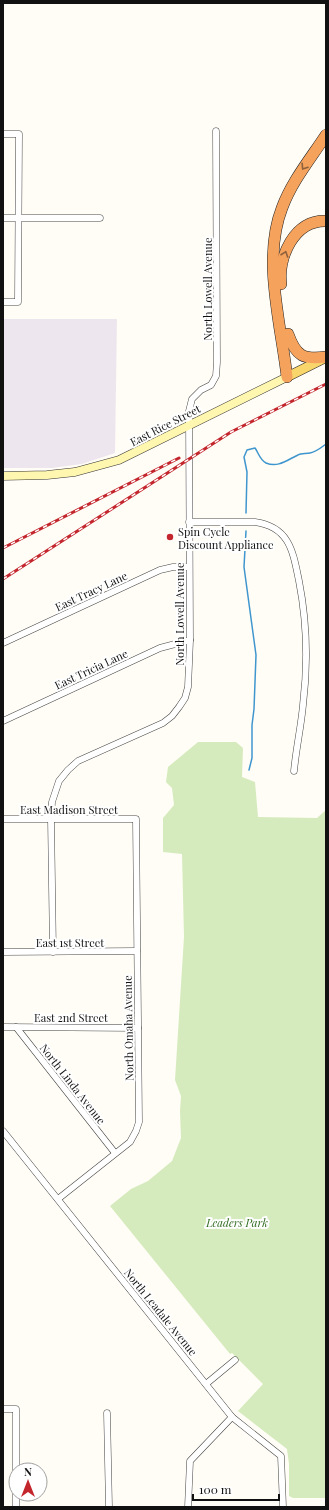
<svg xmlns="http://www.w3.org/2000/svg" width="329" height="1510" font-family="'Playfair Display',serif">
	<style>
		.industrial { fill: #eee6ef }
		.green { fill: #d5ebbd }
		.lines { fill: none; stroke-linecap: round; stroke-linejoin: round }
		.stream { stroke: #3f96cf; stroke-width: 1.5 }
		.street-casing { stroke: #444; stroke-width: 7 }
		.secondary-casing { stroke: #333; stroke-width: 9 }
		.primary-casing { stroke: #222; stroke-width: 10 }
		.highway-casing { stroke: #222; stroke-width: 12 }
		.street { stroke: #fff; stroke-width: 6 }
		.secondary { stroke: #fff6b0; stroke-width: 8 }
		.primary { stroke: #f9d66b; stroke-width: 9 }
		.highway { stroke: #f5a25d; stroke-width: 11 }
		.rail-casing { stroke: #c4262e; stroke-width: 3 }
		.rail { stroke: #fff; stroke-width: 1.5; stroke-dasharray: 4.5; stroke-linecap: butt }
		.oneway { stroke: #8e613b }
		.poi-dot { fill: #c4262e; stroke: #fff; stroke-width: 1.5 }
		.labels { text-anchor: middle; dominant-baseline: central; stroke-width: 4; stroke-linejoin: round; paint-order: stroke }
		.street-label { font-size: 11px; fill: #111; stroke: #fff }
		.poi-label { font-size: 11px; fill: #111; stroke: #fff; text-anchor: start }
		.park-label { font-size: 11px; font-style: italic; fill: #2f6b1f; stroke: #fff }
	</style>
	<rect width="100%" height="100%" fill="#fffdf5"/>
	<polygon class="industrial" points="3,319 117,319 115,453 82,464 52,468 3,468"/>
	<polygon class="green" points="198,742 236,742 243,748 242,777 255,782 258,817 317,818 326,810 326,1498 293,1498 289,1496 289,1464 287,1449 238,1411 263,1384 232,1353 230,1354 110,1206 131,1189 148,1181 172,1161 181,1138 180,1111 181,1096 175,1080 184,937 182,854 163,852 163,818 174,805 172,788 166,782 168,767"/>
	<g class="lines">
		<g class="stream">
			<path d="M 246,513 L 247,472 L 244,457 L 247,450 L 255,448 C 258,452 260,460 266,463 C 278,468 287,460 298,455 C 301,453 306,454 310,453 C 316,452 322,447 326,444"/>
			<polyline points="246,531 244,567 256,655 254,709 252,725 252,758 249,770"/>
		</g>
		<g class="street-casing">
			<g id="street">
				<polyline points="3,134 19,134 18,302 3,302"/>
				<polyline points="3,218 100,218"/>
				<path d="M 189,522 L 255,522 C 290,527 293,552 299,581 C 307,622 308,664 303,705 C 301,727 296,749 294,771"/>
				<polyline points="3,643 160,570 173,567 189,567"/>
				<polyline points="3,721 160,648 190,640"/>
				<polyline points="3,819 136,819 139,1122 136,1131 130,1142 58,1199"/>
				<polyline points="3,952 137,951"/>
				<polyline points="53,952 51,818 52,802 59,781 68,770 78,761 163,723 172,716 179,707 185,698 188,687 190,640 189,411 192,399 201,390 211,385 216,376 217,362 216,131"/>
				<polyline points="3,1027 138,1028"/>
				<polyline points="16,1027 115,1153"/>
				<polyline points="3,1131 232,1417 281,1456 283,1507"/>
				<polyline points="206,1384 235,1360"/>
				<polyline points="3,1409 16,1409 16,1470"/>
				<polyline points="107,1413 109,1507"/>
				<polyline points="16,1494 16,1507"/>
				<polyline points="188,1507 190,1461 232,1417"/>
			</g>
		</g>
		<g class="secondary-casing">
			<polyline id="secondary" points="3,476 47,475 75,472 119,460 287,377"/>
		</g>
		<g class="primary-casing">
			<polyline id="primary" points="287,377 325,358"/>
		</g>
		<g class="highway-casing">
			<g id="highway">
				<path d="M 281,284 C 278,257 294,220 326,221"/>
				<path d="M 288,334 C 296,356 303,360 326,357"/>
				<path d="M 287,377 C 281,324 262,259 282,208 C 292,181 311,158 326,135"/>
			</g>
		</g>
		<use href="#street" class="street"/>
		<use href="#secondary" class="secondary"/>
		<use href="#primary" class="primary"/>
		<use href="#highway" class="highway"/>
		<g class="rail-casing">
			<g id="rail">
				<polyline points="3,548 179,458"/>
				<polyline points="3,579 231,432 326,384"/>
			</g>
		</g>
		<use href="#rail" class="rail"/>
	</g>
	<defs><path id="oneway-chevron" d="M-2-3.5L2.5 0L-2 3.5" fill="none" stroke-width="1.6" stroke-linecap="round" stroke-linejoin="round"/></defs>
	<g class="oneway">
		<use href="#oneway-chevron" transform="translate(304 167) rotate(123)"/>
		<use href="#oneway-chevron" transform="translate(285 254) rotate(-71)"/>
	</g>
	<circle class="poi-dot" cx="170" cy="537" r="4"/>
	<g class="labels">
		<g class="street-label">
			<text transform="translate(207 289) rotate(-90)">North Lowell Avenue</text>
			<text transform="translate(165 425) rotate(-27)">East Rice Street</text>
			<text transform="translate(91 591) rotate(-25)">East Tracy Lane</text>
			<text transform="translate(179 614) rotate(-90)">North Lowell Avenue</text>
			<text transform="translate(91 669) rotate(-25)">East Tricia Lane</text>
			<text x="69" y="809">East Madison Street</text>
			<text x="70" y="942">East 1st Street</text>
			<text x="71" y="1017">East 2nd Street</text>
			<text transform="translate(128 1028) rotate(-91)">North Omaha Avenue</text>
			<text transform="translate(73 1084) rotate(52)">North Linda Avenue</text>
			<text transform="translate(161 1312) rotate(51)">North Leadale Avenue</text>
		</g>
		<g class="poi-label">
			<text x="178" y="531">Spin Cycle<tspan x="178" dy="13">Discount Appliance</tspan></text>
		</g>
		<g class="park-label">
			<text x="237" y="1222">Leaders Park</text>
		</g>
	</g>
	<rect width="329" height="1510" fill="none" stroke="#111111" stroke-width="8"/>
	<g transform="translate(28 1482)"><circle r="19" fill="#ffffff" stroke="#a0a0a0"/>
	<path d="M0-3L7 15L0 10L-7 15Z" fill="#c4262e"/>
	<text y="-6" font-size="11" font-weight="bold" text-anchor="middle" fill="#111111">N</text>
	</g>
	<path d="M193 1494v6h86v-6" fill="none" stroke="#111111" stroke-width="2"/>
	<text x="199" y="1494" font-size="12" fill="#111111" stroke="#ffffff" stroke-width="3" paint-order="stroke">100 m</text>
</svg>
